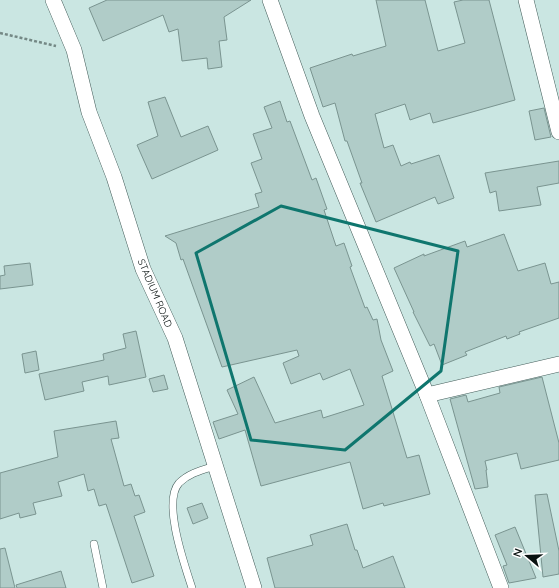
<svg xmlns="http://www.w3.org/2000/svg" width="559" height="588" font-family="Quicksand,sans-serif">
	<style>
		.building { fill: #b0ccc8; stroke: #7a9490 }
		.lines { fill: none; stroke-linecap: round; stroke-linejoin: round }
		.lane-casing { stroke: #455e5b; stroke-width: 8 }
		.street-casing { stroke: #455e5b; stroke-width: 16 }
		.path { stroke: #748885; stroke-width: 2.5; stroke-dasharray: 3 2; stroke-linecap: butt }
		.lane { stroke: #fff; stroke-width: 7 }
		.street { stroke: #fff; stroke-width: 15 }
		.marked { fill: none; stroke: #0f766e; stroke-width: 3; stroke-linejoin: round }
		.labels { text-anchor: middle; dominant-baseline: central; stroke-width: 3.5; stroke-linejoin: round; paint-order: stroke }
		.street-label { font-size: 10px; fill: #091211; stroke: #fff }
	</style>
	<rect width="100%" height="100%" fill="#cae6e2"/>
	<g class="building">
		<polygon points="107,0 251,0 224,17 227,40 219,41 222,67 208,69 207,58 182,61 178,29 169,32 163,15 103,41 89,8"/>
		<polygon points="376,0 425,0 438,51 465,43 454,2 463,0 489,0 515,100 433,123 430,113 410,120 405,104 375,114 384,148 393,145 401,166 410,162 411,164 439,155 454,198 438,204 435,197 376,222 360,183 362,183 347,141 345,141 335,103 323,107 310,68 352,54 353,56 386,46"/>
		<polygon points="165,97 181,137 208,126 218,150 152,179 137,145 158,136 148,102"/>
		<polygon points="280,101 287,122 290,121 312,180 316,178 327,209 324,210 336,246 344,243 352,266 350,267 365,308 367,307 373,320 377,319 381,340 393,371 382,376 407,458 419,455 430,494 384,506 383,503 363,509 350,462 261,486 245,430 219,439 213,422 238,414 227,390 254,377 275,423 321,410 323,418 364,405 350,369 323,380 320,373 291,384 283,363 299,356 297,350 222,367 183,259 181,260 176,243 165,236 259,207 255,194 262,192 251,163 262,159 253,134 272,128 264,107"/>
		<polygon points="544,108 551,137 535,140 529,111"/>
		<polygon points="559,161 559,183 537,187 541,205 499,211 496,191 490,193 485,173"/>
		<polygon points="504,234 518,271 545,263 551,284 559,282 559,318 519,332 520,334 507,339 506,336 465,352 467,355 442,365 434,344 430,346 413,312 414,312 394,268 424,254 424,256 465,241 467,247"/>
		<polygon points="30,263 33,285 0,289 0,276 5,275 4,266"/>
		<polygon points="136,331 146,377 109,385 108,376 82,382 84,391 45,400 39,374 104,360 103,354 126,348 123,334"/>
		<polygon points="36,351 39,370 25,373 22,354"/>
		<polygon points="164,375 168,389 153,392 149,379"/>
		<polygon points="542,377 559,443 559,460 521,469 517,453 485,461 487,470 486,470 488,487 475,489 450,399 466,395 468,402 500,393 499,387"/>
		<polygon points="116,421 119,438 111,439 124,486 131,484 135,496 139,495 145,512 134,516 154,576 132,583 106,504 99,506 94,489 88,491 84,474 58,482 62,496 33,503 36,514 20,518 19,513 0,519 0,473 58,457 54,431"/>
		<polygon points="547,494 559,551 559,574 543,577 535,495"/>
		<polygon points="202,503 208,518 193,524 187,508"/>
		<polygon points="347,524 355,550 357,550 363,568 393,556 405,588 275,588 267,558 313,545 310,535"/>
		<polygon points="515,527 536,578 509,583 503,566 507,565 495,535"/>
		<polygon points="5,548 15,588 0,588 0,549"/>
		<polygon points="61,571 66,588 17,588 16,585"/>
	</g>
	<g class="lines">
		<g class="lane-casing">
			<g id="lane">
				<polyline points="94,544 103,588"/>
				<path d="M 192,588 C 185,566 162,502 179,483 C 189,473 202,470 215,466"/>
			</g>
		</g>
		<g class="street-casing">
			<g id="street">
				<polyline points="53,0 74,50 89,112 114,177 143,269 175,338 254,588"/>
				<polyline points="270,0 312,116 427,395 501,588"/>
				<polyline points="526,0 559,132"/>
				<polyline points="427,395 559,364"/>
			</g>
		</g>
		<polyline class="path" points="0,33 56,46"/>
		<use href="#lane" class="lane"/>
		<use href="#street" class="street"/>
	</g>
	<path class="marked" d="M 281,206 L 458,251 L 441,371 L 345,450 L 251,440 L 196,253 Z"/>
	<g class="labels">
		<g class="street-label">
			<text transform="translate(155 293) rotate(67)">STADIUM ROAD</text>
		</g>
	</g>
	<g transform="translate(527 556) rotate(289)" stroke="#ffffff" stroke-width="3" paint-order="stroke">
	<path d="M0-3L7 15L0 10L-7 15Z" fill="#091211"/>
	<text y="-6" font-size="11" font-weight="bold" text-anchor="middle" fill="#091211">N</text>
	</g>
</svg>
